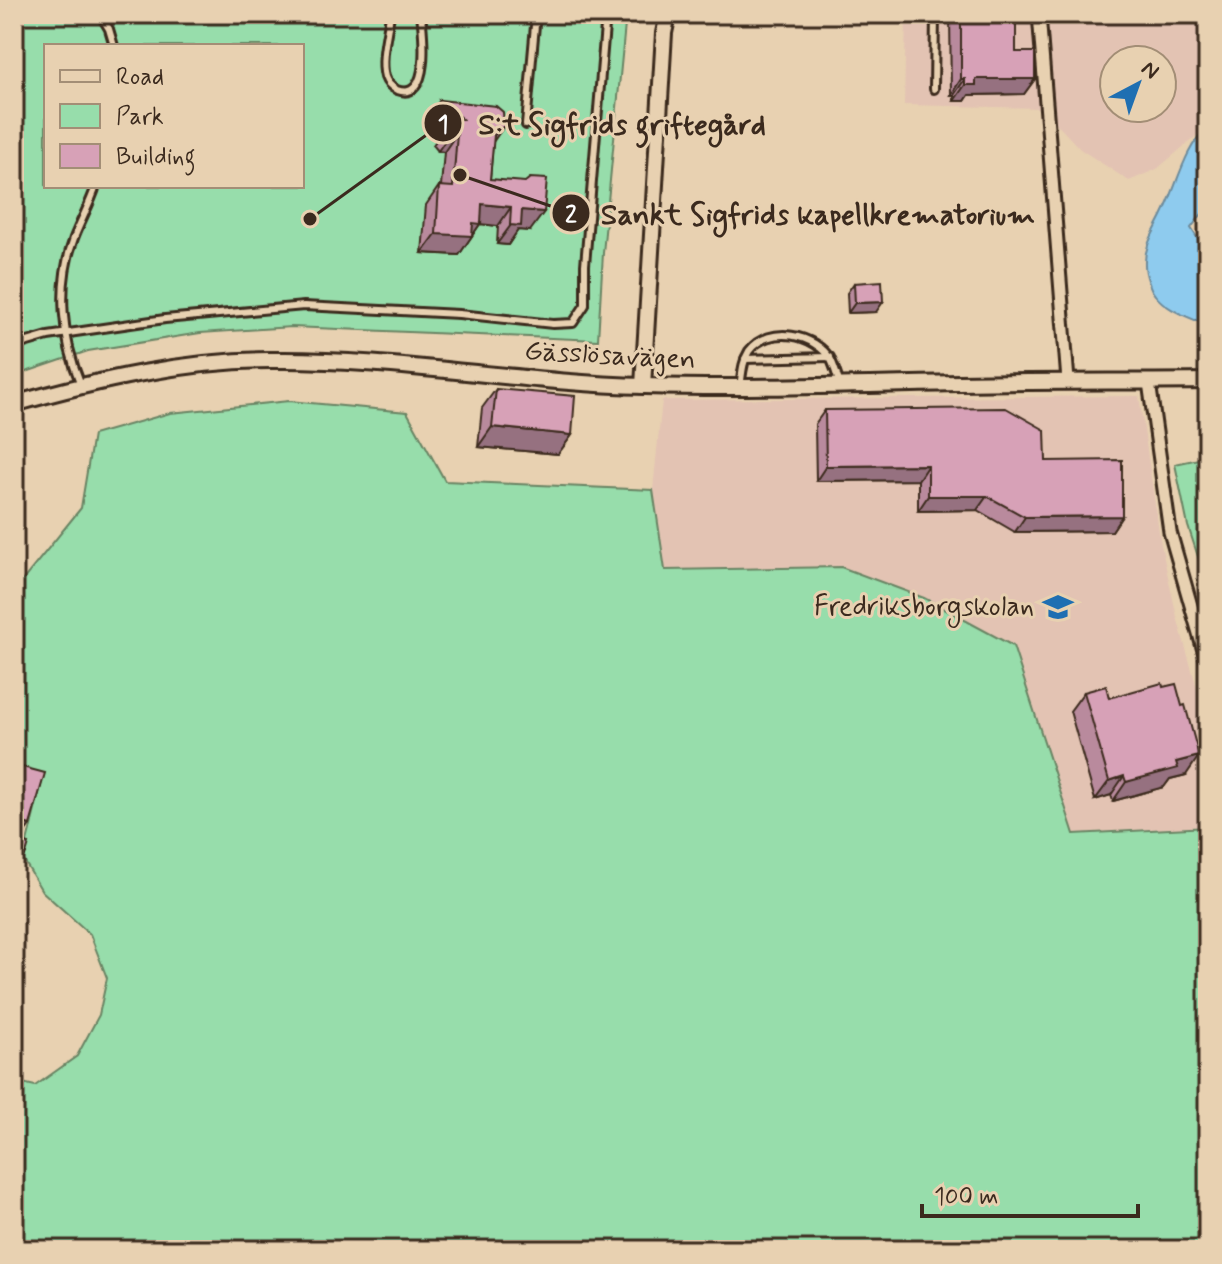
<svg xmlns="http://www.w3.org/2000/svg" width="1222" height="1264" font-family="Mynerve,sans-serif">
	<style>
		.built { fill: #e3c3b3; fill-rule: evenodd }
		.green { fill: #97ddab; stroke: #698464; stroke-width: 2; fill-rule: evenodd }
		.water { fill: #8ecbee; stroke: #6d8b9b; stroke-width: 2 }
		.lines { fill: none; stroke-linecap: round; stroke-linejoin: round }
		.service-casing { stroke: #3b2a1e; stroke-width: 12 }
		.minor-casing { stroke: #3b2a1e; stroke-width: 17 }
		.tertiary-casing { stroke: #3b2a1e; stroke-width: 20 }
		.service { stroke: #e8d1b1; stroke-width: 6 }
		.minor { stroke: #e8d1b1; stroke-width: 11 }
		.tertiary { stroke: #e8d1b1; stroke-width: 14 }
		.wall { fill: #b98a9d; stroke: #3b2a1e; stroke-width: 2 }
		.shaded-wall { fill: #967180; stroke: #3b2a1e; stroke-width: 2 }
		.building { fill: #d7a1b7; stroke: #3b2a1e; stroke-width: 2 }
		.labels { text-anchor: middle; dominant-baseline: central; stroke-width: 6; stroke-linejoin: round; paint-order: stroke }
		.street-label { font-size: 28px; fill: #3b2a1e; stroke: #e8d1b1 }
		.poi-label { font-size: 28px; fill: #3b2a1e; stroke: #e8d1b1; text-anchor: end }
		.leader { fill: none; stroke: #3b2a1e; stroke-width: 3 }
		.callout-dot { fill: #3b2a1e; stroke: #e8d1b1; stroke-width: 3 }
		.mark-label { font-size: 24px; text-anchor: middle; font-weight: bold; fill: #fff }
		.callout-label { font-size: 30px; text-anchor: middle; font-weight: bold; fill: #3b2a1e; stroke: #e8d1b1; stroke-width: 6; stroke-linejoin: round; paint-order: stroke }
	</style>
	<rect width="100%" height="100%" fill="#e8d1b1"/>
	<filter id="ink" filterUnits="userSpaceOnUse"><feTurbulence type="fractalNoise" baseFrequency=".0125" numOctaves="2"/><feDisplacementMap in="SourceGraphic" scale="16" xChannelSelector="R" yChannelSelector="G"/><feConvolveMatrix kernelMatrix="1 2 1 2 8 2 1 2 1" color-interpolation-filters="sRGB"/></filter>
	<g filter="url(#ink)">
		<g class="built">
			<path d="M 906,14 L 1208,14 L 1208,126 L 1157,169 L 1129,181 L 1080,149 L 1042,108 L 904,105 ZM 1114,60 L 1162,60 L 1162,108 L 1114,108 Z"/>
			<polygon points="1139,396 1161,545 1177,617 1208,727 1208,827 1074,834 1013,646 924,598 841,567 664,570 653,490 662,400"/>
		</g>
		<g class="green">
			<path d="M 14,14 L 626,14 L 603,253 L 598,340 L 292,327 L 200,333 L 88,351 L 14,376 ZM 46,46 L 302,46 L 302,186 L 46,186 Z"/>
			<polygon points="289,401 407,412 445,481 653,490 665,570 841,567 924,598 1013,646 1074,834 1208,827 1208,1250 14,1250 14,1081 35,1086 77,1056 99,1015 107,978 90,934 42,891 23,859 42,781 14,764 14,591 81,508 93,435 170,413"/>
			<polygon points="1208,457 1208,587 1188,526 1175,464"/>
		</g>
		<path class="water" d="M 1208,126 L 1208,206 L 1191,228 L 1203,247 L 1208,250 L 1208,326 C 1190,317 1167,311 1155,295 C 1150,289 1145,273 1145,265 C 1144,245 1155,231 1163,214 C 1178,184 1183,150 1208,126 Z"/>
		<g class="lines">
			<g class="service-casing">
				<g id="service">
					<polyline points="100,14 109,29 114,46"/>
					<path d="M 390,14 C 388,32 380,59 385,77 C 387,83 391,87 397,90 C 432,103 423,31 421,14"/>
					<polyline points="934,89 935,14"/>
					<polyline points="526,125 536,14"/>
					<polyline points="14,346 48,336 165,319 304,306 459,314 553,324 573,323 585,305 585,265 606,14"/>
					<polyline points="745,359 830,357"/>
					<path d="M 81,385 C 62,339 56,285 74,238 C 81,220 90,204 96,186"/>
					<path d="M 740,388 C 742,375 742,362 749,351 C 769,324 816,334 831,360 C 835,368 837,377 840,384"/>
				</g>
			</g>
			<g class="minor-casing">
				<g id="minor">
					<polyline points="1039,14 1068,381"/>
					<polyline points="1149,382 1170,532 1208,665"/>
				</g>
			</g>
			<g class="tertiary-casing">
				<g id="tertiary">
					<polyline points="643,386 664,33 668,14"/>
					<path d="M 14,404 C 98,380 183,361 270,360 C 395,358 519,383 645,386 C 750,389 855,385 960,383 C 1042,381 1125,382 1208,381"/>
				</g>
			</g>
			<use href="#service" class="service"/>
			<use href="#minor" class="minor"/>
			<use href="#tertiary" class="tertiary"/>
		</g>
		<g class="wall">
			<polygon points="950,14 1016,14 1016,52 1035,79 1024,94 969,95 965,101 954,101 954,95 951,95"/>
			<polygon points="440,100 493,142 490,179 530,231 518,230 508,245 497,244 498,226 480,224 459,255 422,253 426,205 439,186 441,186 444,152 438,151 433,145 442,132 427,119"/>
			<polygon points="854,283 876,312 848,313 847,293"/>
			<polygon points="496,389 572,435 558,454 478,447 482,408"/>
			<polygon points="825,410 1046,461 1122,516 1112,531 1015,532 977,510 918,511 918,480 816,481 815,424"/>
			<polygon points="1084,692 1109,698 1186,775 1170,779 1164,787 1113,801 1111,795 1095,800 1070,711"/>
		</g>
		<g class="shaded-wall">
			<polygon points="961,79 965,79 954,95 951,95"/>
			<polygon points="976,79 1035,79 1024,94 969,95 965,101 954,101 965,85"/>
			<polygon points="504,126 491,145 494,135"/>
			<polygon points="451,132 457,133 444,152 438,151"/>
			<polygon points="482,204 511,207 498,226 480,224 459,255 422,253 436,234"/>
			<polygon points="522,210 544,212 530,231 518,230 508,245 497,244"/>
			<polygon points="883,302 876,312 848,313 855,303"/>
			<polygon points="492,427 572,435 558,454 478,447"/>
			<polygon points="928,465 918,480 816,481 826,466"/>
			<polygon points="928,496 987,496 977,510 918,511"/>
			<polygon points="1122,516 1112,531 1015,532 1025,517"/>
			<polygon points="1199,756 1186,775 1170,779 1164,787 1113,801 1126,782 1176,762"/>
			<polygon points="1124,776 1111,795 1095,800 1109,781"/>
			<polygon points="14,820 30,825 16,844 14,844"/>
			<polygon points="15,852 26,854 23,859 14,857"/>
		</g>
		<g class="building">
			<polygon points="961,14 1016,14 1016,52 1035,52 1035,79 976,79 976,85 965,85 965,79 961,79"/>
			<polygon points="440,100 496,106 503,112 504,126 494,135 490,179 525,182 530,178 547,179 544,212 522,210 521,226 510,225 511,207 482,204 481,224 473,223 472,236 436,234 439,186 453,187 457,133 451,132 447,126 454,119 462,119"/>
			<polygon points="882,281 883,302 855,303 854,283"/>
			<polygon points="496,389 575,396 572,435 492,427"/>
			<polygon points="1006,408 1045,430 1046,461 1122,460 1122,516 1025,517 987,496 928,496 928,465 826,466 825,410"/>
			<polygon points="1162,683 1163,687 1176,684 1182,706 1185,705 1199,756 1176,762 1178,768 1126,782 1124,776 1109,781 1084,692 1106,686 1109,698"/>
			<polygon points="14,747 19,749 15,765 45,773 30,825 14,820"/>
			<polygon points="18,841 29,844 26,854 15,852"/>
		</g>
	</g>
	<defs>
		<g id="school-bare" transform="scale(2.4)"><path d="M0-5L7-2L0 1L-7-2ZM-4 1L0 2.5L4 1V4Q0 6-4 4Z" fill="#1f6fb2" stroke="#e8d1b1" stroke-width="2.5" paint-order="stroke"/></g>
	</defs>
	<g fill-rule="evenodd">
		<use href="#school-bare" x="1058" y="607"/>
	</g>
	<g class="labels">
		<g class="street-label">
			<text transform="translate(610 356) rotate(3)">Gässlösavägen</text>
		</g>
		<g class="poi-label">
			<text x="1034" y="607">Fredriksborgskolan</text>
		</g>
	</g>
	<path class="leader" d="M310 219L443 123M460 175L571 213"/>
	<g class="callout-dot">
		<circle cx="310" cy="219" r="8"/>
		<circle cx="460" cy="175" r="8"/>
		<circle cx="443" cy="123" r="20"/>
		<circle cx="571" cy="213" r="20"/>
	</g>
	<g class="mark-label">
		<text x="443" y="132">1</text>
		<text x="571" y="222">2</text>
	</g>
	<g class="callout-label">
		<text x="622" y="134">S:t Sigfrids griftegård</text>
		<text x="818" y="224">Sankt Sigfrids kapellkrematorium</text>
	</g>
	<rect width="1222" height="1264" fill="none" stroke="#e8d1b1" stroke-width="48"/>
	<rect x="24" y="24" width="1174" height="1216" fill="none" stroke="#3b2a1e" stroke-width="3" filter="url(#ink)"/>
	<rect x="44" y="44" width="260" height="144" fill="#e8d1b1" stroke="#a38e76" stroke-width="2"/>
	<rect x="60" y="70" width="40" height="12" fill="#e8d1b1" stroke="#a38e76" stroke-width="2"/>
	<text x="116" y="84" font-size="24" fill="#3b2a1e">Road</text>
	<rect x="60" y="104" width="40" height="24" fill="#97ddab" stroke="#a38e76" stroke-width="2"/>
	<text x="116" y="124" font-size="24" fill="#3b2a1e">Park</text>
	<rect x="60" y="144" width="40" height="24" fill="#d7a1b7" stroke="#a38e76" stroke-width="2"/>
	<text x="116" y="164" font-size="24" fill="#3b2a1e">Building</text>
	<g transform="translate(1138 84) rotate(41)"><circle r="38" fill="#e8d1b1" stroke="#a38e76" stroke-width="2"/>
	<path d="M0-6L14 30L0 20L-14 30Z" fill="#1f6fb2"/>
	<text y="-12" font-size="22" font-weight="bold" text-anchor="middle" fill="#3b2a1e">N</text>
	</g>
	<path d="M922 1204v12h216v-12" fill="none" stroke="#3b2a1e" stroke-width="4"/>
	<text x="934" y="1204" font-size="24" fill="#3b2a1e" stroke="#e8d1b1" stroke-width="6" paint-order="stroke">100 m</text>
</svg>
